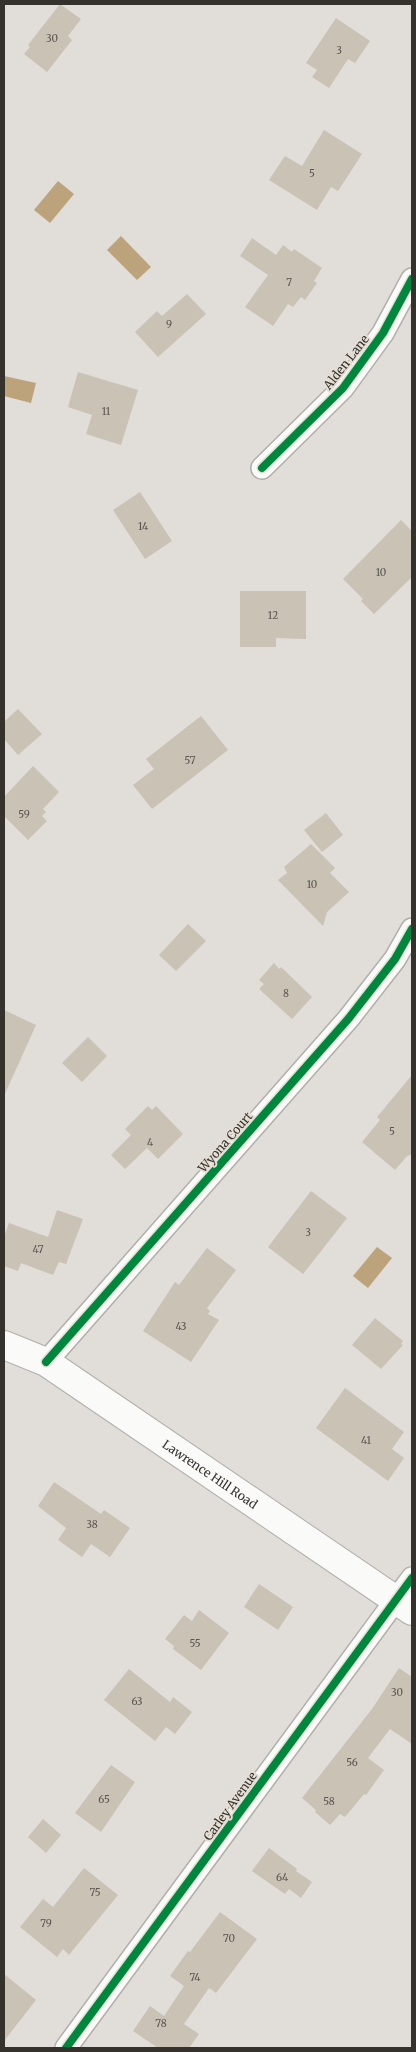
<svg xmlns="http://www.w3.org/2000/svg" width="416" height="2052" font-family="Merriweather,serif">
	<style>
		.water { fill: #bca37c }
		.building { fill: #cac2b5 }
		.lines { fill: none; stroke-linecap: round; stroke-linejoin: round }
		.street-casing { stroke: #b2afab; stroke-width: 24 }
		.secondary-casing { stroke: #b2afab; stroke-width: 30 }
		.street { stroke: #fafaf9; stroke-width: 21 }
		.secondary { stroke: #fafaf9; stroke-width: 28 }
		.cycleway-casing { stroke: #e5ded4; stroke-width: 11 }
		.cycleway { stroke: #00873e; stroke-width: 8 }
		.labels { text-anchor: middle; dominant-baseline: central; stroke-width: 4; stroke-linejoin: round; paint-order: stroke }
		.number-label { font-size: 10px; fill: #5a5650 }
		.street-label { font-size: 12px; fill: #35322e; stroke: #e5ded4 }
	</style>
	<rect width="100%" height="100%" fill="#e1ddd8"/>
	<g class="water">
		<polygon points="58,181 74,194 50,223 34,210"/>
		<polygon points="121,236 151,267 137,280 107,250"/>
		<polygon points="4,376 36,383 31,403 4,396"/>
		<polygon points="377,1247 392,1258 368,1288 353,1276"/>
	</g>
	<g class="building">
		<polygon points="60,4 81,19 68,36 72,40 47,72 24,54 30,47 28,45"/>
		<polygon points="336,18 370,41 355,63 348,59 329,88 312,77 317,70 306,63"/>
		<polygon points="324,130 362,154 338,191 331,187 317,210 269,180 285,156 302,166"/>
		<polygon points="252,238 276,255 283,245 292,252 294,249 322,268 314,281 317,283 305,300 301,297 293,307 288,304 273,326 245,307 268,275 240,256"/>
		<polygon points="187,294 206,314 158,357 135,332 157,311 162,316"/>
		<polygon points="78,372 138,390 121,445 86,434 92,415 68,407"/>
		<polygon points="140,492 172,541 145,559 113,510"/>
		<polygon points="401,520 412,531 412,577 374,614 361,601 363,599 343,579"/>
		<polygon points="240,591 306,591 306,639 276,638 276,647 240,647"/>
		<polygon points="18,709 42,734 18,755 4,739 4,722"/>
		<polygon points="201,716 228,750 152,809 133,785 154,769 146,759"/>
		<polygon points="33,766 59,792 43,809 46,812 42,816 47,821 28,840 4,816 4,797"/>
		<polygon points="326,813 343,835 322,852 304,830"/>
		<polygon points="311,844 335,868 330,873 349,892 327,912 323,926 278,880 287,873 284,867"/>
		<polygon points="188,924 206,941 176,971 159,955"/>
		<polygon points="274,963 279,969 281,967 312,997 292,1019 259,989 264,984 259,980"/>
		<polygon points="4,1010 36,1025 4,1096"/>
		<polygon points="88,1037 107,1056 82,1082 62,1063"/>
		<polygon points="412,1075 412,1154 407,1156 395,1170 362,1142 380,1120 377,1117"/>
		<polygon points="148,1106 152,1110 156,1106 183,1134 158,1159 147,1148 125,1169 111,1155 131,1135 125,1129"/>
		<polygon points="311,1191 347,1218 303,1274 268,1247"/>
		<polygon points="57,1210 83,1219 66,1264 59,1262 53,1275 21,1263 18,1271 4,1266 4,1237 9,1223 48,1237"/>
		<polygon points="207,1248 236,1270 207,1308 210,1311 208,1314 219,1320 191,1362 143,1331 175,1282 179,1285"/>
		<polygon points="375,1318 403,1341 401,1344 403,1345 381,1369 352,1345"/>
		<polygon points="345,1388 404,1432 392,1449 404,1458 388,1481 316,1428"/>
		<polygon points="54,1482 101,1514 104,1510 130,1528 110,1557 91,1544 82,1557 58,1540 66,1528 38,1506"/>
		<polygon points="259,1584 293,1607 278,1630 244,1607"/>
		<polygon points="199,1610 229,1633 201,1670 173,1649 174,1646 165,1639 184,1615 192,1621"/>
		<polygon points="399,1668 412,1677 412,1744 390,1729 368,1758 384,1770 366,1795 364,1794 345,1817 340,1814 330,1825 315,1812 316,1810 302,1798 372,1709"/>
		<polygon points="129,1669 170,1702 173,1697 192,1712 175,1734 166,1727 155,1741 104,1700"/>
		<polygon points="111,1765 135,1782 101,1832 75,1813"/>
		<polygon points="43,1819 61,1835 46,1853 28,1837"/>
		<polygon points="269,1848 297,1869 296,1871 312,1882 301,1898 289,1889 285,1894 252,1871"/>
		<polygon points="84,1868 118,1895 69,1955 63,1949 57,1957 20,1927 43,1899 53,1907"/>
		<polygon points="220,1912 257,1939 216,1993 209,1988 184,2024 199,2034 189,2048 158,2048 133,2031 150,2006 164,2016 184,1986 170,1976 188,1951 190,1952"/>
		<polygon points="4,1974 36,2000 4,2041"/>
	</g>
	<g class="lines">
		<g class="street-casing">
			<g id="street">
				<polyline points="262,468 343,388 383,333 412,279"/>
				<polyline points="46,1362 349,1018 395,959 412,929"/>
				<polyline points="66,2048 412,1578"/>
			</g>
		</g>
		<g class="secondary-casing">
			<g id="secondary">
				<path id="s1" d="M 4,1345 L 46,1362 L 412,1611"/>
			</g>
		</g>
		<use href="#street" class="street"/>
		<use href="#secondary" class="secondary"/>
		<g class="cycleway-casing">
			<g id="cycleway">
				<polyline points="262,468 343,388 383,333 412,279"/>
				<polyline points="46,1362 349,1018 395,959 412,929"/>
				<polyline points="66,2048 412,1578"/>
			</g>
		</g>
		<use href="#cycleway" class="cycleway"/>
	</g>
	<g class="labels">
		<g class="number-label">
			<text x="52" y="38">30</text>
			<text x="339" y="50">3</text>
			<text x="312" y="173">5</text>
			<text x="289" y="282">7</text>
			<text x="169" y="324">9</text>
			<text x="106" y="411">11</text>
			<text x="143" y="526">14</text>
			<text x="381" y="572">10</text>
			<text x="273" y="615">12</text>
			<text x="190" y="760">57</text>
			<text x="24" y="814">59</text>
			<text x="312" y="884">10</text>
			<text x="286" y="993">8</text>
			<text x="392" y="1131">5</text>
			<text x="150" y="1142">4</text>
			<text x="308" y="1232">3</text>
			<text x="38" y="1249">47</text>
			<text x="181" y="1326">43</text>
			<text x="366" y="1440">41</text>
			<text x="92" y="1524">38</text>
			<text x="195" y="1643">55</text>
			<text x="397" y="1692">30</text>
			<text x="137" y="1701">63</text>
			<text x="352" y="1762">56</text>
			<text x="104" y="1799">65</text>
			<text x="329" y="1801">58</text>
			<text x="282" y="1877">64</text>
			<text x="95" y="1892">75</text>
			<text x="46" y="1923">79</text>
			<text x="229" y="1938">70</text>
			<text x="195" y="1977">74</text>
			<text x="161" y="2023">78</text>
		</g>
		<g class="street-label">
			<text transform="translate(346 362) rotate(-52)">Alden Lane</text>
			<text transform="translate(225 1142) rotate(-49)">Wyona Court</text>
			<text stroke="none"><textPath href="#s1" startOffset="244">Lawrence Hill Road</textPath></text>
			<text transform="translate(230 1806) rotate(-54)">Carley Avenue</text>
		</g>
	</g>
	<rect width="416" height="2052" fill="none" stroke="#35322e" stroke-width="10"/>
</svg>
